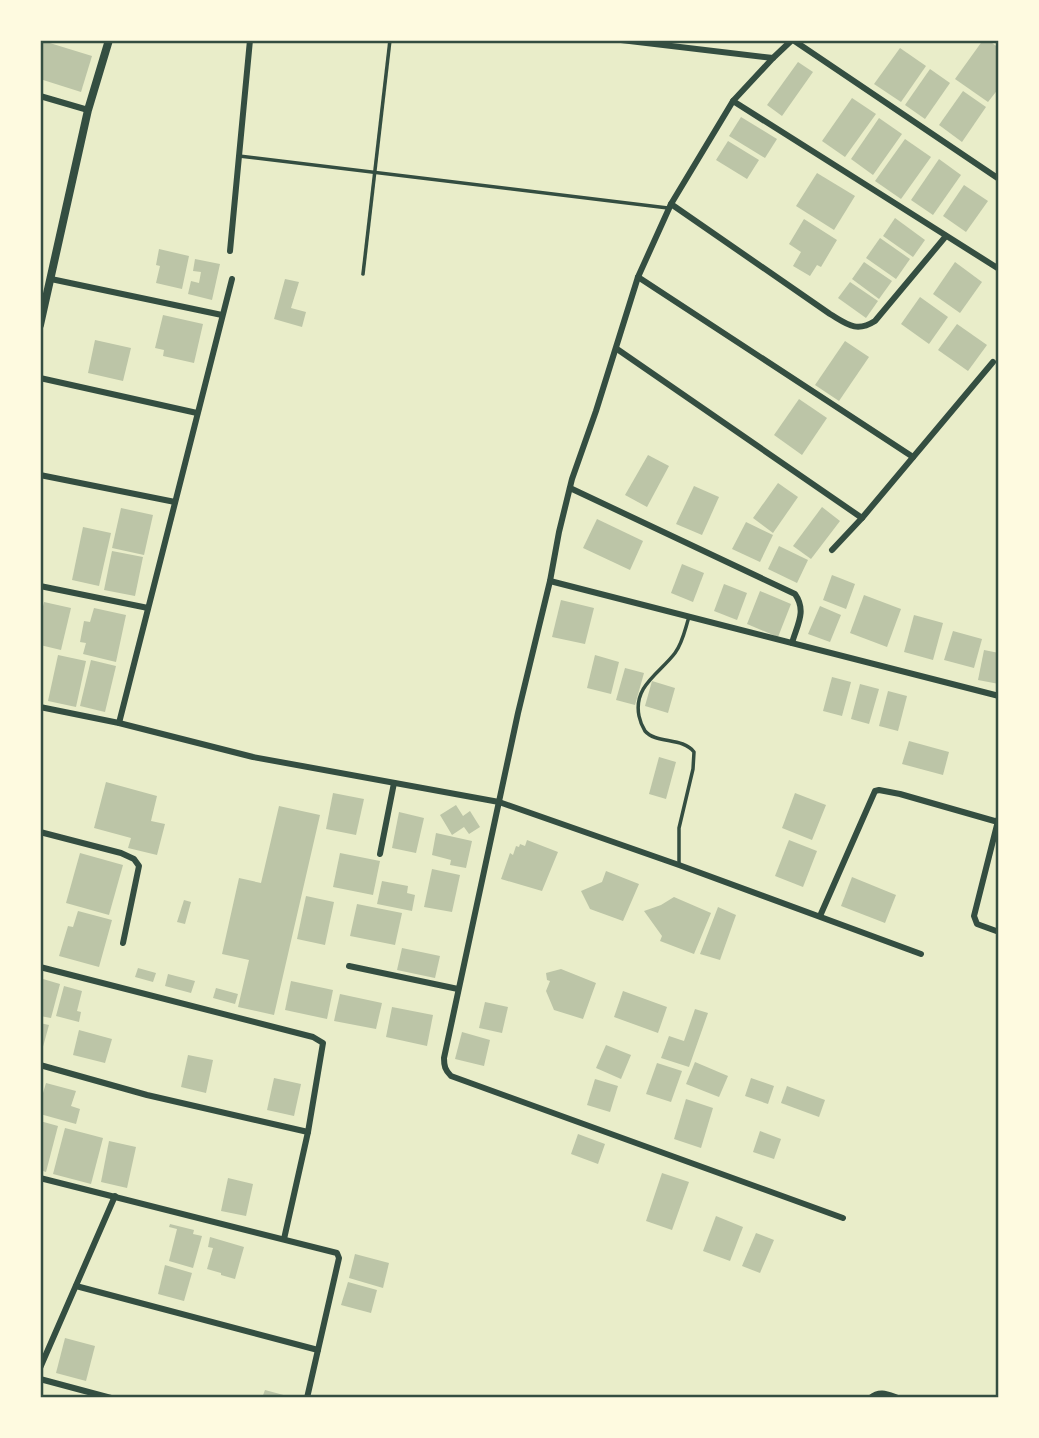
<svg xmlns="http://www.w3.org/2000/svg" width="1039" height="1438" font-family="'Exo 2',sans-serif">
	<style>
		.building { fill: #bcc5a7 }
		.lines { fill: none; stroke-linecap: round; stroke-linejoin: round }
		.service { stroke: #344e41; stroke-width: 3.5 }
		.minor { stroke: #344e41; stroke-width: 6 }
		.tertiary { stroke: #344e41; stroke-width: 8 }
		.neatline { fill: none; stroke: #344e41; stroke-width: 2.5 }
	</style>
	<rect width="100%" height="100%" fill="#e9edc9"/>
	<g class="building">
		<polygon points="40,40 92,56 81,92 40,79"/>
		<polygon points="983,40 988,40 999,48 999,88 988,102 955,79"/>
		<polygon points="900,48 926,66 901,102 874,84"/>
		<polygon points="798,62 813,72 782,116 767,105"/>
		<polygon points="930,69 950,83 925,119 905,105"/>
		<polygon points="963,91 986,107 962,142 939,125"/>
		<polygon points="852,98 876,114 845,157 822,141"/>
		<polygon points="741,117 777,139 765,158 729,136"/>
		<polygon points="879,118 902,134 873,175 851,159"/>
		<polygon points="905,139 931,157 901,199 875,181"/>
		<polygon points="728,141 759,160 747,179 716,160"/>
		<polygon points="939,159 961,175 933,215 911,200"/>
		<polygon points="817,173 855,196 834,230 796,206"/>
		<polygon points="964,185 988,201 966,232 943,216"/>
		<polygon points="895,218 925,240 913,257 883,236"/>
		<polygon points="804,219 837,240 821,267 817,265 810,276 793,266 801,252 789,244"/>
		<polygon points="880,238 910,259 896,279 866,258"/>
		<polygon points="159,249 189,256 182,289 156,283 160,266 156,265"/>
		<polygon points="195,259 220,264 212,300 188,294 191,281 199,283 201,272 193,271"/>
		<polygon points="864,262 892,281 879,299 852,279"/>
		<polygon points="955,262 982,282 960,313 933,294"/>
		<polygon points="285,279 299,282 291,308 306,312 302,327 274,319"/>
		<polygon points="850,282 878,301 866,318 838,298"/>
		<polygon points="920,297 948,317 929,344 901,324"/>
		<polygon points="163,315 203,324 194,363 163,356 164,350 155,348"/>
		<polygon points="957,324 987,345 968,371 938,350"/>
		<polygon points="95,340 131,348 123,381 88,373"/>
		<polygon points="845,341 869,357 839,401 815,385"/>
		<polygon points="799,399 827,418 802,455 774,435"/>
		<polygon points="648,455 669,466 647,507 625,495"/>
		<polygon points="778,483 798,497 773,533 753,518"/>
		<polygon points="694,486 719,497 702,535 676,524"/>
		<polygon points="822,507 840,521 811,559 793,546"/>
		<polygon points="121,508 153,515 144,555 112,548"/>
		<polygon points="597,519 643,541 630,570 583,548"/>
		<polygon points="746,522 773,535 760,562 732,549"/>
		<polygon points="83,527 111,533 99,586 72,580"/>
		<polygon points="779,546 808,560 797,583 768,569"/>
		<polygon points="112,551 143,557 135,596 104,590"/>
		<polygon points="682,564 704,573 693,602 671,593"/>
		<polygon points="832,575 855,584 846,609 823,600"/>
		<polygon points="724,584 747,593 737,620 714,611"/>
		<polygon points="760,591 791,604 778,637 747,624"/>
		<polygon points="864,595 901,609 887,647 850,633"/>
		<polygon points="561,600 594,608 585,644 552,637"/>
		<polygon points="44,602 71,608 61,650 40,645 40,619"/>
		<polygon points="820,606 841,615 830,642 808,634"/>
		<polygon points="94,608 126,615 116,662 83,654 86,643 80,642 84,621 90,622"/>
		<polygon points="914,615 943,623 933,660 904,652"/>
		<polygon points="953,631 982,639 974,668 944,660"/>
		<polygon points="984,650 999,653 999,684 978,680"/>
		<polygon points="58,655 86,661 76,707 48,701"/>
		<polygon points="595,655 619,662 611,694 587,688"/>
		<polygon points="91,660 116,666 105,712 80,706"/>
		<polygon points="625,668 644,673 635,705 616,700"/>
		<polygon points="832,677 851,682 842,716 823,711"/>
		<polygon points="652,681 675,688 668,713 645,706"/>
		<polygon points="860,684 879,689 869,724 851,719"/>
		<polygon points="888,691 907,696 898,731 879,726"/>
		<polygon points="909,741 949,752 943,775 902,764"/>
		<polygon points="659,757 676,762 666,799 649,794"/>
		<polygon points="106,782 157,796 151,821 165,824 157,855 128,848 131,838 94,828"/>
		<polygon points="333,793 364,799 356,835 326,829"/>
		<polygon points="795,793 826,805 812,840 782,828"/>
		<polygon points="456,805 463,816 470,811 480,827 469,834 464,827 452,835 440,815"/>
		<polygon points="279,806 320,815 274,1015 238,1007 249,960 222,954 239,878 261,883"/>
		<polygon points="399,812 424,818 416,853 392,848"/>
		<polygon points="436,833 472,841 466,868 450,865 451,860 432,855"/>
		<polygon points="527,840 558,852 542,891 501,879 510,853 513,855 516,846 519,847 520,844 525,846"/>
		<polygon points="789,840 817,851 803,887 775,876"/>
		<polygon points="80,853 123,865 109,915 66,903"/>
		<polygon points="340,853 380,861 373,895 333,887"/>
		<polygon points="432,869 460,875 452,912 424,907"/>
		<polygon points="606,871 639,884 623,921 590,909 581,891 602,882"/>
		<polygon points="852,877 896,895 885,923 841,906"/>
		<polygon points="382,881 408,886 407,893 415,895 412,911 377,904"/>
		<polygon points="306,896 334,902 325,945 297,939"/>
		<polygon points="674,897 711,913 694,954 660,941 662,936 644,911 661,905"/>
		<polygon points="184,900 191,902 185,924 177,922"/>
		<polygon points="357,904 402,913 395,945 350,936"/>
		<polygon points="718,907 736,915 720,960 700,954"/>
		<polygon points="78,911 112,920 99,967 59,956 68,926 73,927"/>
		<polygon points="402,948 440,956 435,978 397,970"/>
		<polygon points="138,968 156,973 153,982 135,977"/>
		<polygon points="561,969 596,983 583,1019 554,1010 546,991 550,981 547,980 546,973"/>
		<polygon points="168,974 195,981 191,993 165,986"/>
		<polygon points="43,979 60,984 51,1018 40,1016 40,990"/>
		<polygon points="291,981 333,990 327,1019 285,1010"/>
		<polygon points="64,986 82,991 77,1011 81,1012 79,1022 56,1016"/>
		<polygon points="216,988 238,994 235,1004 213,998"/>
		<polygon points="623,991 667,1007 658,1033 614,1017"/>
		<polygon points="340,994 382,1003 376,1029 334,1021"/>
		<polygon points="485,1002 508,1007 502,1033 479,1028"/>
		<polygon points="392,1007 433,1015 427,1046 386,1037"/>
		<polygon points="695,1009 708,1013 689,1067 661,1058 669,1036 684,1041"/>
		<polygon points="40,1023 49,1025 41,1054 40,1054"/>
		<polygon points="79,1030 112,1039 105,1063 73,1055"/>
		<polygon points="462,1032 490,1040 484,1066 455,1059"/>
		<polygon points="606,1045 631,1055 621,1079 596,1068"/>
		<polygon points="188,1055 213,1060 206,1093 181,1087"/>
		<polygon points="695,1062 728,1076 719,1097 686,1084"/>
		<polygon points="657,1063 682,1071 671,1102 646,1094"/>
		<polygon points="274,1078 301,1084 294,1116 267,1110"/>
		<polygon points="751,1078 774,1086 768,1104 745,1096"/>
		<polygon points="595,1079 618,1086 610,1112 587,1105"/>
		<polygon points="46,1083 76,1091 71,1106 80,1109 76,1124 40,1114 40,1103"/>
		<polygon points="787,1086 825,1100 819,1117 781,1103"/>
		<polygon points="686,1099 713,1108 701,1148 674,1139"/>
		<polygon points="40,1121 58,1126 46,1172 40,1170"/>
		<polygon points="65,1128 103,1138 91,1184 53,1174"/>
		<polygon points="760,1131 781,1139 774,1159 753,1152"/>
		<polygon points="578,1134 605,1144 598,1164 571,1154"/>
		<polygon points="109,1141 136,1147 127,1188 101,1182"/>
		<polygon points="662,1173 689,1182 672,1230 646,1221"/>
		<polygon points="228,1178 253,1184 246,1216 221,1211"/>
		<polygon points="716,1216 743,1227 730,1261 703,1251"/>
		<polygon points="170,1224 194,1230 193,1234 202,1236 193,1268 169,1261 177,1229 169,1227"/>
		<polygon points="756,1233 774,1240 760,1273 742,1266"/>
		<polygon points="210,1237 244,1247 235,1279 221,1275 221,1273 207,1269 213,1248 208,1247"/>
		<polygon points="355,1254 389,1263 383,1288 349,1278"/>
		<polygon points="165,1265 192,1273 184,1301 158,1294"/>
		<polygon points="348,1282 377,1290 371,1313 341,1305"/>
		<polygon points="65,1338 95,1346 86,1381 56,1373"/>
		<polygon points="265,1390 291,1397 291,1398 262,1398"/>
	</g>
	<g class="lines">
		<g class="service">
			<polyline points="239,156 668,208"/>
			<polyline points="363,274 390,40"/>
			<path d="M 679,863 L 679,828 L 693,769 L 694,752 C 683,737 656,744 645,731 C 642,726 640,721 639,716 C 633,686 660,673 675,653 C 683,642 685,629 689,617"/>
		</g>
		<g class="minor">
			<polyline points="621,40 773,58"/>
			<path d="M 792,40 L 773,58 L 733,101 L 671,204 L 638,277 L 596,411 L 572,479 L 559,532 L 550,581 L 518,713 L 444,1058 C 444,1066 445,1070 451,1076 L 843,1218"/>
			<polyline points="793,40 999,179"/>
			<polyline points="40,96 88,110"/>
			<polyline points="733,101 999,269"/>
			<path d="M 671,204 L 830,314 C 847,324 856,333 875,321 L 946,236"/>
			<polyline points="230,251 250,40"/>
			<polyline points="638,277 913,457"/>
			<polyline points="51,279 222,315"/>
			<polyline points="617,349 862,518"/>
			<polyline points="40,378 197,413"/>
			<polyline points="40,475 175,502"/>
			<path d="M 570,488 L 795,594 C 807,611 797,625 792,643"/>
			<polyline points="832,550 862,518 993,362"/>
			<polyline points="550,581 999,696"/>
			<polyline points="40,586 148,608"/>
			<polyline points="40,707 119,723 253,757 499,802 679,865 921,954"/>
			<polyline points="119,723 232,279"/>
			<polyline points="999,817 974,916 977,924 999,932"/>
			<polyline points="40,832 121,853 134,859 139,866 123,943"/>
			<polyline points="380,854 394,783"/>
			<polyline points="820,916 875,791 879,790 900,794 998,822"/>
			<polyline points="349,966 458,989"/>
			<polyline points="40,967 313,1037 323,1043 308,1132 284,1239"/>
			<polyline points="40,1065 147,1095 308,1132"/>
			<polyline points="40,1178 337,1253 339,1258 307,1398"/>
			<polyline points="76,1286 318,1350"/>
			<polyline points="40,1368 115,1196"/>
			<polyline points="40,1379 111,1398"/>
			<path d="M 870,1398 C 880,1390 887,1394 898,1398"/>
		</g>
		<polyline class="tertiary" points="40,325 88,110 109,40"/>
	</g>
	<rect width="1039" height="1438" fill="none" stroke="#fefae0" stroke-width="84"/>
	<rect x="42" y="42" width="955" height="1354" class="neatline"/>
</svg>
